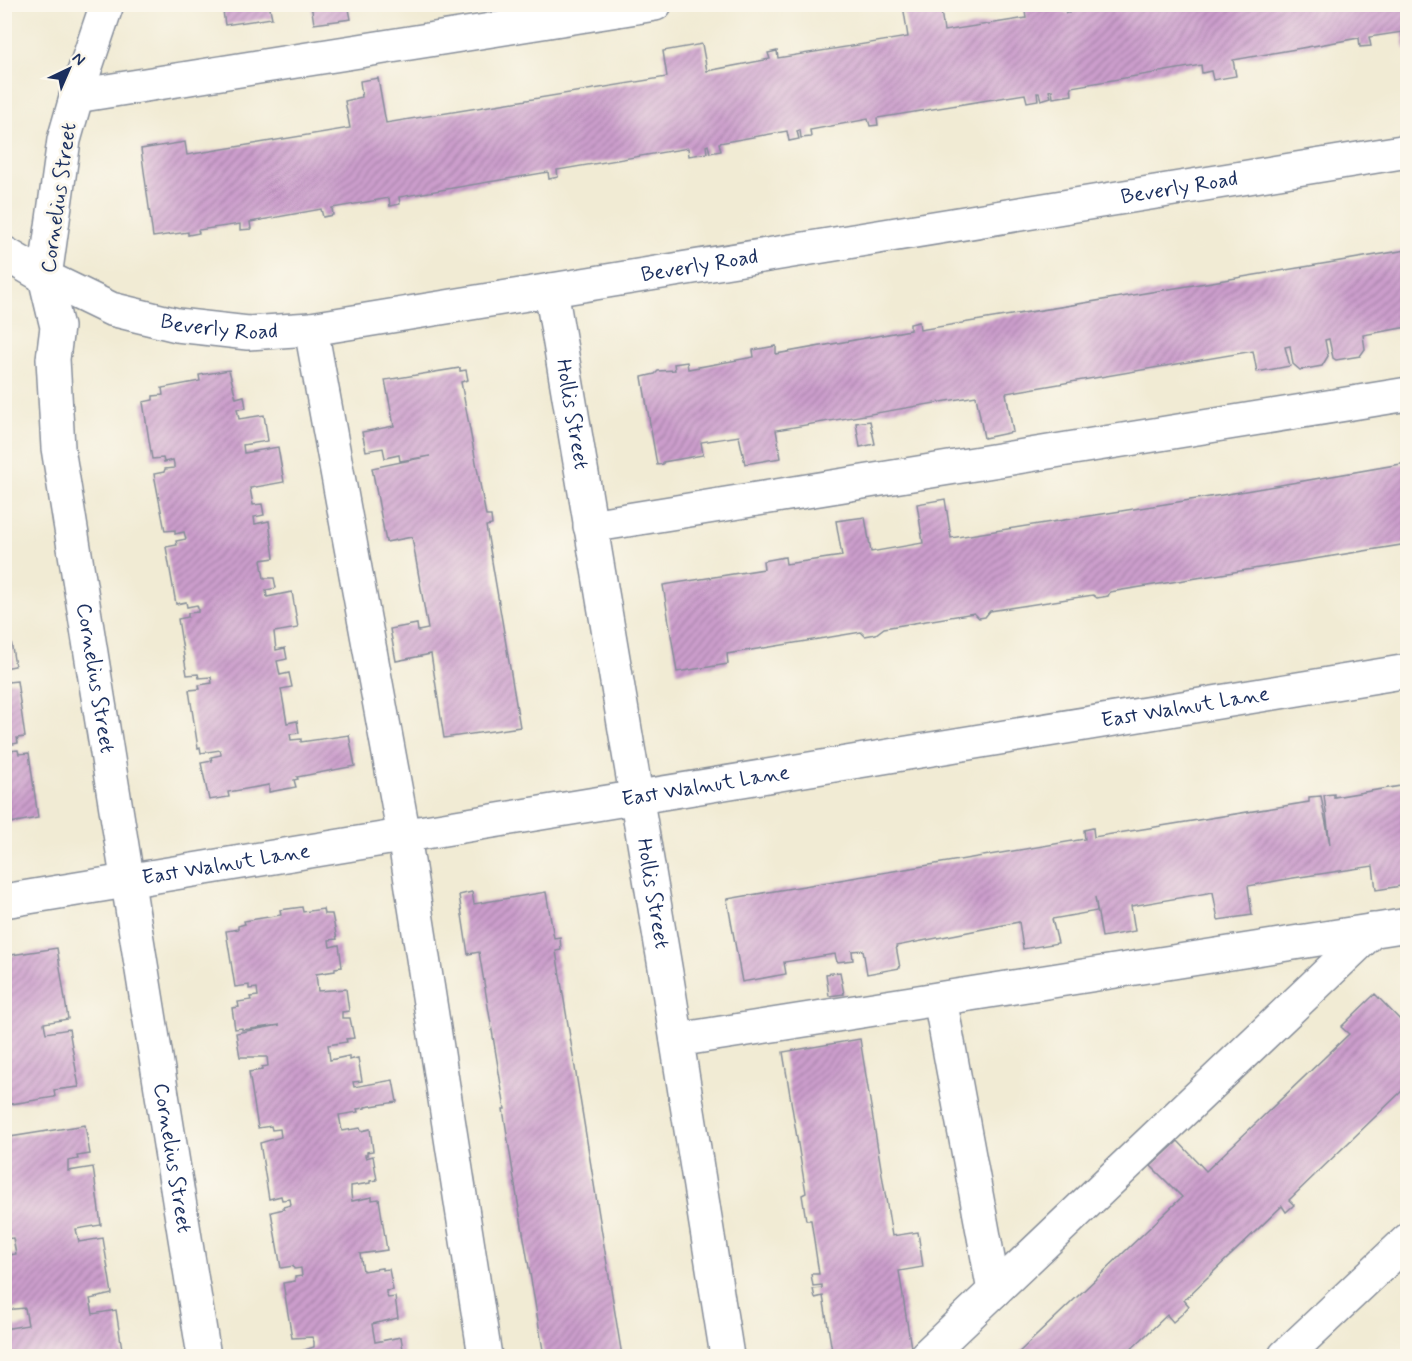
<svg xmlns="http://www.w3.org/2000/svg" width="1412" height="1361" font-family="Mynerve,sans-serif">
	<style>
		.building { fill: url(#building-hatch) }
		.lines { fill: none; stroke-linecap: round; stroke-linejoin: round }
		.minor-casing { stroke: #868d99; stroke-width: 36 }
		.minor { stroke: #fff; stroke-width: 33 }
		.labels { text-anchor: middle; dominant-baseline: central; stroke-width: 6; stroke-linejoin: round; paint-order: stroke }
		.street-label { font-size: 21px; fill: #1b2f5e; stroke: #fbf7ec }
	</style>
	<defs>
		<pattern id="building-hatch" width="6" height="6" patternUnits="userSpaceOnUse" patternTransform="scale(1.5)"><rect width="6" height="6" fill="#cc9ecc"/><path d="M-1 1l2-2M0 6l6-6M5 7l2-2" fill="none" stroke="#a581a9"/></pattern>
	</defs>
	<rect width="100%" height="100%" fill="#fbf7ec"/>
	<filter id="ink" filterUnits="userSpaceOnUse"><feTurbulence type="fractalNoise" baseFrequency=".0167" numOctaves="2"/><feDisplacementMap in="SourceGraphic" scale="12" xChannelSelector="R" yChannelSelector="G"/><feConvolveMatrix kernelMatrix="1 2 1 2 8 2 1 2 1" color-interpolation-filters="sRGB"/></filter>
	<filter id="wash" filterUnits="userSpaceOnUse"><feTurbulence type="fractalNoise" baseFrequency=".008" numOctaves="4" result="noise"/><feDisplacementMap in="SourceGraphic" scale="24" xChannelSelector="R" yChannelSelector="G"/><feGaussianBlur stdDeviation="1.35" result="paint"/><feColorMatrix in="noise" values="0 0 0 0 0 0 0 0 0 0 0 0 0 0 0 0 0 1.4 0 .05"/><feComposite in="paint" operator="in"/></filter>
	<g filter="url(#wash)">
		<rect width="100%" height="100%" fill="#f1ebd4"/>
		<g id="blocks">
			<g class="building">
				<polygon points="222,4 269,4 272,18 225,25"/>
				<polygon points="311,4 348,4 351,19 314,24"/>
				<polygon points="907,4 940,4 944,31 1026,18 1024,4 1064,4 1066,13 1069,13 1068,4 1097,4 1098,7 1108,4 1407,4 1407,49 1405,49 1402,32 1369,37 1371,46 1360,47 1359,38 1233,60 1236,76 1213,80 1211,71 1202,73 1201,65 1071,87 1072,95 1053,98 1052,90 1049,91 1051,97 1041,100 1039,93 1037,93 1038,100 1027,102 1025,94 877,118 878,125 870,126 868,119 810,130 811,137 801,138 800,130 797,131 799,139 789,141 787,131 719,143 721,151 710,153 708,145 706,146 707,153 689,156 688,148 557,170 558,177 549,179 548,172 399,197 400,204 390,206 389,198 332,208 333,215 323,217 321,209 250,222 251,229 240,230 240,224 198,230 199,233 188,235 188,232 153,237 141,149 185,142 187,155 350,128 345,101 362,97 360,81 378,78 386,123 667,77 663,51 702,44 707,71 770,59 768,53 777,51 778,58 908,37 903,5"/>
				<polygon points="1407,250 1407,327 1363,335 1365,349 1360,356 1336,360 1333,358 1329,339 1325,340 1328,356 1322,366 1300,370 1293,364 1290,346 1285,347 1290,366 1257,372 1253,351 1006,393 1013,432 984,438 976,396 776,430 781,458 745,464 739,436 701,442 703,455 663,462 663,464 657,465 642,377 655,374 658,371 675,370 674,364 687,362 688,369 754,357 753,350 776,346 776,354 910,330 910,324 919,322 920,330"/>
				<polygon points="460,368 460,371 466,370 468,380 461,382 486,516 491,516 492,525 486,526 520,727 444,738 431,654 396,661 390,629 417,624 418,631 428,629 412,537 386,542 372,468 430,456 400,461 399,455 385,458 383,448 366,451 362,432 394,426 385,380"/>
				<polygon points="229,370 236,398 244,396 246,408 237,409 239,419 264,415 268,441 243,445 244,453 278,447 284,482 250,488 253,505 262,504 264,515 254,517 255,524 269,521 274,558 261,560 264,578 274,578 276,588 266,590 267,597 292,592 298,628 274,632 276,650 285,648 287,659 277,661 280,675 289,673 292,687 281,689 287,723 297,721 299,733 290,734 291,740 301,739 301,742 349,735 355,766 297,777 298,779 294,780 296,787 269,792 269,785 228,792 229,797 209,800 201,763 212,761 211,757 221,755 221,753 220,750 201,753 200,747 198,748 189,690 200,689 199,685 212,683 211,677 199,678 198,674 187,675 178,619 188,617 188,613 198,612 198,608 197,605 187,607 186,602 176,604 166,547 177,545 176,541 186,539 184,532 175,534 175,530 165,531 154,474 164,472 165,469 174,468 174,464 173,460 164,462 163,458 152,459 143,402 153,400 153,396 163,395 162,388 200,381 199,375"/>
				<polygon points="870,421 875,444 860,447 856,423"/>
				<polygon points="1407,463 1407,544 1110,592 1108,596 1097,598 1093,595 990,611 985,617 979,618 974,613 884,628 876,634 865,636 861,632 727,654 728,664 677,672 663,585 764,569 763,561 785,557 786,564 842,556 836,521 865,517 871,552 923,543 917,504 945,499 951,538 1222,495"/>
				<polygon points="4,610 6,610 15,666 4,668"/>
				<polygon points="4,678 7,678 8,682 17,681 25,737 17,738 18,743 8,745 8,748 9,751 18,750 19,754 29,753 38,818 4,824"/>
				<polygon points="1407,785 1407,885 1376,890 1373,866 1293,878 1248,886 1252,915 1218,920 1213,892 1131,906 1135,931 1102,937 1095,897 1097,911 1052,919 1058,943 1023,949 1019,922 896,946 900,968 867,974 863,950 852,951 853,960 837,962 835,954 784,962 786,974 742,982 727,899 1085,839 1084,830 1093,828 1094,837 1309,802 1309,797 1321,796 1330,845 1324,795 1334,794 1334,797"/>
				<polygon points="472,892 474,904 546,892 554,938 560,937 561,950 556,951 622,1356 544,1356 516,1191 503,1109 505,1109 479,952 468,954 459,895"/>
				<polygon points="302,907 303,912 323,909 324,914 332,914 337,939 329,940 330,947 339,945 342,967 335,968 335,971 316,974 318,991 346,989 349,1011 342,1012 342,1018 350,1018 354,1038 346,1039 347,1042 328,1045 330,1060 349,1056 349,1060 358,1058 362,1081 353,1082 354,1087 393,1080 397,1102 365,1107 365,1108 357,1109 358,1112 339,1115 342,1131 360,1128 361,1131 370,1129 373,1151 367,1152 367,1155 365,1155 366,1158 373,1156 377,1180 370,1181 370,1183 351,1186 351,1194 352,1201 372,1197 372,1200 379,1199 387,1250 360,1254 363,1271 382,1268 382,1270 389,1269 393,1290 386,1291 386,1293 388,1298 395,1297 398,1318 372,1324 375,1342 401,1337 404,1356 295,1356 295,1353 314,1347 314,1342 312,1337 292,1338 283,1283 295,1281 295,1277 302,1276 301,1268 294,1269 293,1266 281,1268 271,1212 284,1209 283,1207 291,1205 290,1199 282,1200 281,1196 269,1199 260,1143 281,1137 280,1129 272,1130 271,1126 258,1128 249,1072 262,1070 262,1067 268,1066 267,1057 240,1057 236,1033 280,1025 242,1030 242,1028 235,1029 232,1008 239,1007 238,1002 251,1000 250,997 258,996 257,988 249,989 249,985 235,987 226,931 238,929 238,926 245,924 244,921 281,915 280,910"/>
				<polygon points="57,948 68,1019 44,1023 46,1033 69,1029 79,1087 54,1090 55,1097 5,1105 5,956"/>
				<polygon points="840,972 844,994 829,996 826,974"/>
				<polygon points="1375,994 1407,1027 1407,1094 1403,1090 1289,1200 1294,1205 1286,1212 1282,1206 1184,1300 1189,1306 1181,1315 1173,1322 1167,1315 1124,1356 1015,1356 1182,1197 1151,1166 1178,1141 1206,1171 1349,1034 1341,1027"/>
				<polygon points="860,1039 892,1236 918,1232 923,1267 899,1271 912,1354 899,1356 824,1356 823,1353 832,1351 823,1296 815,1298 813,1289 822,1288 822,1285 813,1286 811,1274 819,1274 811,1220 806,1220 802,1195 806,1193 783,1052"/>
				<polygon points="85,1125 90,1154 77,1156 78,1159 68,1161 68,1171 93,1167 101,1225 76,1229 79,1242 103,1238 112,1294 90,1299 93,1314 116,1310 123,1356 10,1356 10,1352 4,1353 4,1329 28,1325 25,1308 4,1310 4,1256 16,1254 13,1238 4,1239 4,1138"/>
			</g>
		</g>
	</g>
	<g filter="url(#ink)">
		<use href="#blocks" fill-opacity="0" stroke="#868d99" stroke-width="1.5"/>
		<g class="lines">
			<g class="minor-casing">
				<g id="minor">
					<path id="s1" d="M 107,4 L 80,84 L 64,140 L 45,277 L 57,327 L 53,359 L 58,448 L 204,1356"/>
					<polyline points="76,96 655,4"/>
					<path id="s2" d="M 4,253 L 45,277 L 111,309 L 177,325 L 248,333 L 311,329 L 1408,151"/>
					<path id="s3" d="M 551,290 L 667,979 L 727,1356"/>
					<polyline points="311,329 404,836 485,1356"/>
					<polyline points="590,526 1408,394"/>
					<path id="s4" d="M 4,901 L 1408,671"/>
					<polyline points="677,1040 1408,925"/>
					<polyline points="994,1291 1373,930"/>
					<polyline points="926,1356 994,1291 940,999"/>
					<polyline points="1285,1356 1408,1240"/>
				</g>
			</g>
			<use href="#minor" class="minor"/>
		</g>
	</g>
	<g class="labels">
		<g class="street-label">
			<text stroke="none"><textPath href="#s2" startOffset="1203">Beverly Road</textPath></text>
			<text transform="translate(59 198) rotate(-82)">Cornelius Street</text>
			<text stroke="none"><textPath href="#s2" startOffset="717">Beverly Road</textPath></text>
			<text stroke="none"><textPath href="#s2" startOffset="231">Beverly Road</textPath></text>
			<text stroke="none"><textPath href="#s3" startOffset="126">Hollis Street</textPath></text>
			<text stroke="none"><textPath href="#s1" startOffset="687">Cornelius Street</textPath></text>
			<text stroke="none"><textPath href="#s4" startOffset="1197">East Walnut Lane</textPath></text>
			<text stroke="none"><textPath href="#s4" startOffset="711">East Walnut Lane</textPath></text>
			<text stroke="none"><textPath href="#s4" startOffset="225">East Walnut Lane</textPath></text>
			<text stroke="none"><textPath href="#s3" startOffset="612">Hollis Street</textPath></text>
			<text stroke="none"><textPath href="#s1" startOffset="1173">Cornelius Street</textPath></text>
		</g>
	</g>
	<rect width="1412" height="1361" fill="none" stroke="#fbf7ec" stroke-width="24"/>
	<g transform="translate(69 69) rotate(44)" stroke="#fbf7ec" stroke-width="4.5" paint-order="stroke">
	<path d="M0-4.5L10 22L0 15L-10 22Z" fill="#1b2f5e"/>
	<text y="-9" font-size="16" font-weight="bold" text-anchor="middle" fill="#1b2f5e">N</text>
	</g>
</svg>
